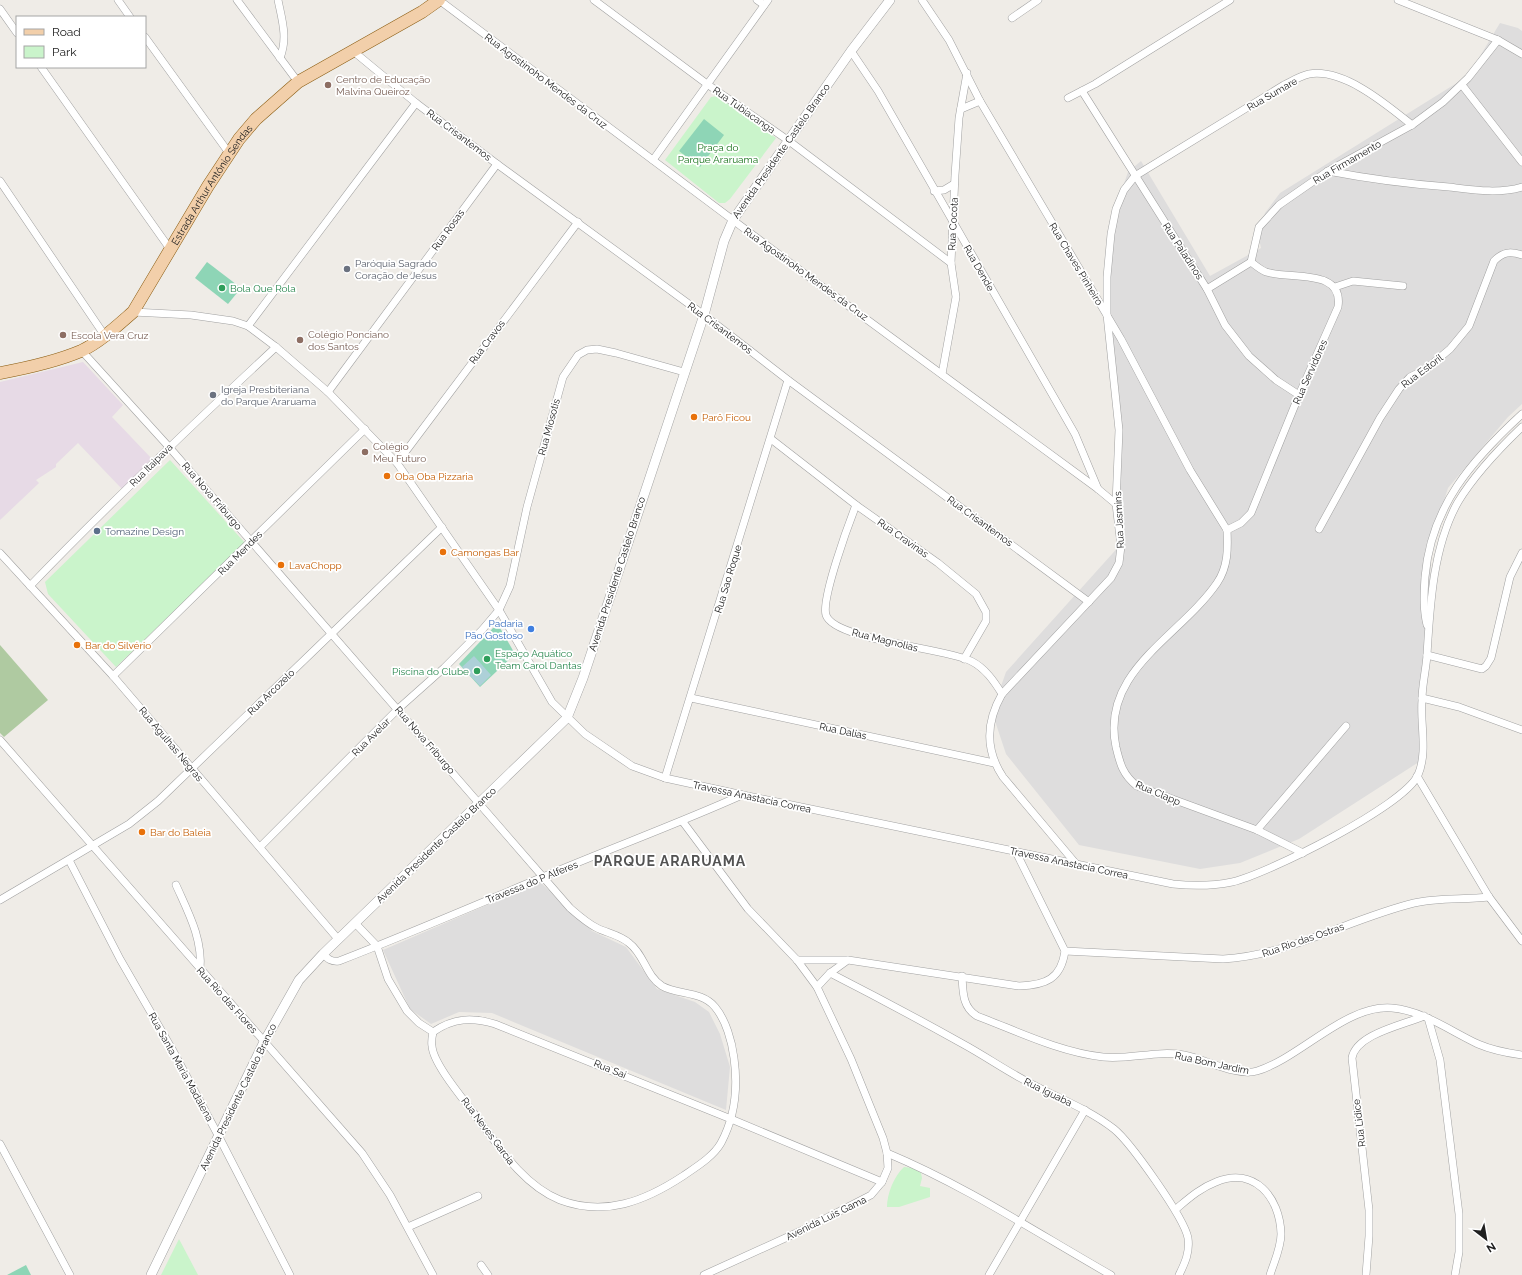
<svg xmlns="http://www.w3.org/2000/svg" width="1522" height="1275" font-family="Raleway,sans-serif">
	<style>
		.residential { fill: #dedddd }
		.industrial { fill: #e7dae6 }
		.forest { fill: #afcaa1 }
		.park { fill: #caf4cb }
		.pitch { fill: #8ed5b6 }
		.water { fill: #add0d8 }
		.lines { fill: none; stroke-linecap: round; stroke-linejoin: round }
		.minor-casing { stroke: #a1a1a1; stroke-width: 8 }
		.tertiary-casing { stroke: #a1a1a1; stroke-width: 10 }
		.primary-casing { stroke: #8a5c11; stroke-width: 13 }
		.minor { stroke: #fff; stroke-width: 7 }
		.tertiary { stroke: #fff; stroke-width: 9 }
		.primary { stroke: #f2cfaa; stroke-width: 12 }
		.education-dot { fill: #8d6e63; stroke: #fff; stroke-width: 1.5 }
		.worship-dot { fill: #6b7280; stroke: #fff; stroke-width: 1.5 }
		.leisure-dot { fill: #2e9e5b; stroke: #fff; stroke-width: 1.5 }
		.food-dot { fill: #e8710a; stroke: #fff; stroke-width: 1.5 }
		.service-dot { fill: #5c6f8a; stroke: #fff; stroke-width: 1.5 }
		.shop-dot { fill: #3f7fe0; stroke: #fff; stroke-width: 1.5 }
		.labels { text-anchor: middle; dominant-baseline: central; stroke-width: 3.5; stroke-linejoin: round; paint-order: stroke }
		.education-label { font-size: 10px; fill: #785e54; stroke: #fff; text-anchor: start }
		.street-label { font-size: 10px; fill: #202020; stroke: #fff }
		.park-label { font-size: 10px; fill: #18731b; stroke: #fff }
		.worship-label { font-size: 10px; fill: #5b616d; stroke: #fff; text-anchor: start }
		.leisure-label { font-size: 10px; fill: #27864d; stroke: #fff; text-anchor: start }
		.food-label { font-size: 10px; fill: #c56008; stroke: #fff; text-anchor: start }
		.service-label { font-size: 10px; fill: #4e5e75; stroke: #fff; text-anchor: start }
		.shop-label { font-size: 10px; fill: #366cbe; stroke: #fff; text-anchor: end }
		.district-label { font-size: 14px; font-weight: bold; letter-spacing: 1px; fill: #535353; stroke: #fff }
	</style>
	<rect width="100%" height="100%" fill="#efece7"/>
	<g class="residential">
		<polygon points="1500,23 1518,28 1522,31 1522,404 1508,417 1448,488 1432,540 1422,760 1299,839 1240,863 1200,869 1079,845 1006,754 992,712 1006,672 1121,544 1110,289 1114,213 1128,172 1141,161 1210,276 1261,248 1258,235 1265,213 1280,193 1468,76"/>
		<polygon points="540,882 592,931 626,947 657,989 695,1002 709,1012 720,1034 730,1067 726,1110 492,1013 459,1012 431,1024 410,1009 383,950"/>
	</g>
	<polygon class="industrial" points="83,362 123,405 112,417 152,459 122,489 78,443 56,464 56,467 36,480 39,483 0,520 0,382"/>
	<polygon class="forest" points="0,645 48,700 4,737 0,733"/>
	<g class="park">
		<polygon points="717,96 776,138 730,199 725,203 719,203 665,160 711,97"/>
		<polygon points="170,460 245,543 116,667 48,594 45,582"/>
		<path d="M 904,1167 L 914,1168 L 921,1173 L 922,1178 L 920,1186 L 930,1188 L 930,1197 L 899,1207 L 887,1207 C 887,1194 894,1176 904,1167 Z"/>
		<polygon points="179,1239 198,1275 161,1275"/>
	</g>
	<g class="pitch">
		<polygon points="704,119 724,135 700,167 679,151"/>
		<polygon points="207,262 241,288 228,304 195,278"/>
		<polygon points="493,628 500,628 515,654 480,687 459,664"/>
		<polygon points="26,1265 31,1275 7,1275"/>
	</g>
	<polygon class="water" points="474,656 491,675 480,686 462,667"/>
	<g class="lines">
		<g class="minor-casing">
			<g id="minor">
				<polyline points="118,0 130,17"/>
				<polyline points="237,0 298,82"/>
				<path d="M 278,0 C 282,20 288,38 280,58"/>
				<polyline points="439,0 809,277 1098,489 1116,504"/>
				<polyline points="594,0 707,84 789,141 951,263"/>
				<polyline points="757,0 764,5"/>
				<polyline points="922,0 949,40 980,101 1121,339 1190,470 1227,530"/>
				<polyline points="1398,0 1498,40 1522,54"/>
				<polyline points="0,9 17,33"/>
				<polyline points="1012,18 1038,0"/>
				<polyline points="145,37 229,153"/>
				<polyline points="353,51 416,103 497,164 704,315 788,380 1089,602"/>
				<polyline points="851,51 878,91 1075,434 1098,489"/>
				<polyline points="41,67 170,249"/>
				<polyline points="1462,85 1522,162"/>
				<polyline points="1082,91 1207,289 1225,325 1249,356 1276,380 1299,395"/>
				<polyline points="1068,98 1095,84 1230,0"/>
				<polyline points="961,109 980,101"/>
				<polyline points="653,160 768,0"/>
				<path d="M 1328,171 C 1369,179 1409,184 1449,187 C 1474,190 1498,194 1522,187"/>
				<polyline points="0,181 105,336"/>
				<polyline points="934,191 944,190 954,184"/>
				<polyline points="1335,287 1353,281 1403,286"/>
				<polyline points="1207,289 1251,262 1259,227 1279,205 1328,171 1412,125 1443,102 1468,78 1498,40"/>
				<path d="M 133,312 L 191,315 L 233,321 L 248,326 L 276,347 L 328,392 L 397,463 L 499,610 L 552,702 L 585,734 L 632,766 L 665,778 L 743,795 L 1173,884 C 1193,886 1213,886 1232,882 C 1267,874 1404,806 1418,775 C 1428,752 1420,724 1422,700 C 1422,685 1426,670 1427,655 C 1430,605 1433,546 1458,502 C 1475,474 1499,449 1522,427"/>
				<polyline points="248,326 416,103"/>
				<path d="M 81,350 L 169,447 L 570,908 C 578,915 587,923 597,928 C 607,933 620,935 629,943 C 644,954 646,976 662,986 C 678,995 702,991 715,1007 C 726,1020 732,1042 734,1058 C 738,1087 735,1117 721,1143 C 713,1157 696,1167 683,1176 C 645,1201 605,1217 560,1200 C 523,1185 499,1147 476,1116 C 465,1101 433,1064 432,1046 C 431,1042 432,1037 433,1032"/>
				<polyline points="942,374 956,297 951,263 955,175 959,118 967,73"/>
				<polyline points="328,392 497,164"/>
				<polyline points="771,439 856,505 938,563 976,594 986,612 986,621 964,659"/>
				<polyline points="397,463 578,222"/>
				<path d="M 856,505 C 849,523 821,599 826,615 C 834,640 945,648 971,661 C 985,668 994,681 1002,694"/>
				<path d="M 1319,529 L 1380,418 L 1399,389 L 1410,377 L 1426,369 L 1450,349 L 1469,326 L 1494,261 C 1503,252 1510,251 1522,255"/>
				<path d="M 1227,530 C 1228,549 1228,567 1217,583 C 1180,637 1100,671 1116,747 C 1120,764 1123,775 1137,786 L 1257,830 L 1303,853"/>
				<path d="M 1227,530 L 1241,523 L 1251,513 L 1299,395 L 1338,307 C 1344,268 1291,280 1266,272 C 1261,270 1256,266 1251,262"/>
				<polyline points="0,553 113,676 338,939"/>
				<path d="M 30,586 C 109,504 192,425 276,347"/>
				<path d="M 1427,625 C 1423,609 1424,593 1425,577 C 1431,506 1472,460 1522,414"/>
				<polyline points="1427,655 1482,669 1486,666 1491,658 1510,577 1522,553"/>
				<polyline points="113,676 365,429"/>
				<polyline points="691,698 994,763"/>
				<polyline points="1422,698 1459,707 1522,730"/>
				<polyline points="0,740 362,1153 390,1195 433,1275"/>
				<polyline points="1417,776 1489,897 1522,941"/>
				<polyline points="665,778 788,380"/>
				<polyline points="683,822 748,909 797,960 817,987 851,1059 883,1138 887,1153 888,1168 882,1182 871,1195 805,1229 704,1275"/>
				<polyline points="1257,830 1346,726"/>
				<polyline points="260,847 398,709 444,668 482,630 499,610 510,586 527,507 563,377 578,355 587,350 597,349 616,353 684,372"/>
				<polyline points="69,860 120,959 172,1049 218,1135 290,1275"/>
				<path d="M 1077,865 L 1003,777 C 985,750 986,722 1002,694 L 1111,578 L 1119,563 L 1121,546 L 1116,504 L 1119,430 L 1107,315 L 1107,277 L 1111,234 L 1116,209 L 1124,190 L 1135,176 L 1284,85 C 1292,81 1300,76 1309,74 C 1344,68 1387,105 1412,125"/>
				<path d="M 176,885 C 188,912 203,939 200,970"/>
				<polyline points="0,900 129,824 158,801 442,527"/>
				<path d="M 355,923 L 377,946 L 388,979 L 407,1011 L 419,1023 L 433,1032 C 453,1018 472,1017 495,1024 L 731,1119 L 882,1182"/>
				<path d="M 1065,951 L 1223,959 C 1290,955 1349,919 1414,903 C 1439,897 1464,900 1489,897"/>
				<path d="M 323,954 C 328,959 331,962 339,961 C 406,935 471,907 538,879 C 606,850 675,825 742,795"/>
				<polyline points="797,960 847,960"/>
				<path d="M 830,973 C 875,996 920,1020 963,1044 C 985,1056 1005,1070 1026,1081 C 1055,1097 1087,1108 1114,1129 C 1130,1142 1184,1217 1188,1238 C 1190,1252 1185,1263 1179,1275"/>
				<path d="M 962,976 C 963,991 962,1007 977,1016 C 1017,1031 1059,1052 1103,1057 C 1130,1060 1157,1050 1184,1055 C 1205,1059 1237,1077 1257,1071 C 1300,1058 1346,1004 1392,1008 C 1424,1011 1450,1031 1478,1044 C 1492,1050 1507,1053 1522,1055"/>
				<path d="M 817,987 L 830,973 L 848,960 L 1019,986 C 1046,985 1061,979 1065,951 L 1016,852"/>
				<polyline points="1428,1018 1440,1060 1459,1214 1459,1252 1455,1275"/>
				<polyline points="0,1144 70,1275"/>
				<path d="M 887,1153 C 966,1186 1037,1233 1111,1275"/>
				<path d="M 1176,1209 C 1188,1199 1200,1188 1216,1182 C 1254,1166 1280,1197 1281,1234 C 1281,1248 1274,1262 1270,1275"/>
				<polyline points="408,1227 478,1196"/>
				<polyline points="481,1265 488,1275"/>
				<polyline points="989,1275 1085,1110"/>
				<path d="M 1366,1275 L 1369,1236 L 1369,1210 L 1352,1058 C 1356,1034 1403,1025 1424,1016"/>
			</g>
		</g>
		<g class="tertiary-casing">
			<polyline id="tertiary" points="151,1275 264,1042 299,980 323,954 567,718 583,678 704,315 724,241 733,220 851,51 890,0"/>
		</g>
		<g class="primary-casing">
			<g id="primary">
				<path id="s1" d="M 0,373 C 27,368 55,362 81,351 C 100,342 117,326 133,312 L 208,186 L 239,139 L 256,119 L 298,82 L 422,12 L 439,0"/>
			</g>
		</g>
		<use href="#minor" class="minor"/>
		<use href="#tertiary" class="tertiary"/>
		<use href="#primary" class="primary"/>
	</g>
	<g class="education-dot">
		<circle cx="328" cy="85" r="4"/>
		<circle cx="63" cy="335" r="4"/>
		<circle cx="300" cy="340" r="4"/>
		<circle cx="365" cy="452" r="4"/>
	</g>
	<g class="worship-dot">
		<circle cx="347" cy="269" r="4"/>
		<circle cx="213" cy="395" r="4"/>
	</g>
	<g class="leisure-dot">
		<circle cx="222" cy="288" r="4"/>
		<circle cx="487" cy="659" r="4"/>
		<circle cx="477" cy="671" r="4"/>
	</g>
	<g class="food-dot">
		<circle cx="694" cy="417" r="4"/>
		<circle cx="387" cy="476" r="4"/>
		<circle cx="443" cy="552" r="4"/>
		<circle cx="281" cy="565" r="4"/>
		<circle cx="77" cy="645" r="4"/>
		<circle cx="142" cy="832" r="4"/>
	</g>
	<circle class="service-dot" cx="97" cy="531" r="4"/>
	<circle class="shop-dot" cx="531" cy="629" r="4"/>
	<g class="labels">
		<g class="education-label">
			<text x="336" y="79">Centro de Educação<tspan x="336" dy="12">Malvina Queiroz</tspan></text>
			<text x="308" y="334">Colégio Ponciano<tspan x="308" dy="12">dos Santos</tspan></text>
			<text x="71" y="335">Escola Vera Cruz</text>
			<text x="373" y="446">Colégio<tspan x="373" dy="12">Meu Futuro</tspan></text>
		</g>
		<g class="street-label">
			<text transform="translate(546 81) rotate(37)">Rua Agostinoho Mendes da Cruz</text>
			<text transform="translate(1272 94) rotate(-30)">Rua Sumare</text>
			<text transform="translate(744 110) rotate(35)">Rua Tubiacanga</text>
			<text transform="translate(459 135) rotate(37)">Rua Crisantemos</text>
			<text transform="translate(781 151) rotate(-55)">Avenida Presidente Castelo Branco</text>
			<text transform="translate(1347 162) rotate(-30)">Rua Firmamento</text>
			<text stroke="none"><textPath href="#s1" startOffset="299">Estrada Arthur Antônio Sendas</textPath></text>
			<text transform="translate(953 224) rotate(-87)">Rua Cocota</text>
			<text transform="translate(448 230) rotate(-54)">Rua Rosas</text>
			<text transform="translate(1183 251) rotate(57)">Rua Paladinos</text>
			<text transform="translate(1076 264) rotate(59)">Rua Chaves Pinheiro</text>
			<text transform="translate(979 268) rotate(60)">Rua Dende</text>
			<text transform="translate(806 274) rotate(36)">Rua Agostinoho Mendes da Cruz</text>
			<text transform="translate(720 328) rotate(37)">Rua Crisantemos</text>
			<text transform="translate(487 342) rotate(-53)">Rua Cravos</text>
			<text transform="translate(1422 371) rotate(-37)">Rua Estoril</text>
			<text transform="translate(1310 372) rotate(-66)">Rua Servidores</text>
			<text transform="translate(549 427) rotate(-75)">Rua Miosotis</text>
			<text transform="translate(151 465) rotate(-45)">Rua Itaipava</text>
			<text transform="translate(212 496) rotate(49)">Rua Nova Friburgo</text>
			<text transform="translate(1119 520) rotate(-93)">Rua Jasmins</text>
			<text transform="translate(980 521) rotate(36)">Rua Crisantemos</text>
			<text transform="translate(903 538) rotate(35)">Rua Cravinas</text>
			<text transform="translate(240 553) rotate(-45)">Rua Mendes</text>
			<text transform="translate(617 574) rotate(-72)">Avenida Presidente Castelo Branco</text>
			<text transform="translate(728 579) rotate(-73)">Rua Sao Roque</text>
			<text transform="translate(885 640) rotate(14)">Rua Magnolias</text>
			<text transform="translate(271 692) rotate(-44)">Rua Arcozelo</text>
			<text transform="translate(843 731) rotate(12)">Rua Dalias</text>
			<text transform="translate(371 737) rotate(-45)">Rua Avelar</text>
			<text transform="translate(425 740) rotate(49)">Rua Nova Friburgo</text>
			<text transform="translate(171 744) rotate(50)">Rua Agulhas Negras</text>
			<text transform="translate(1158 793) rotate(23)">Rua Clapp</text>
			<text transform="translate(752 797) rotate(12)">Travessa Anastacia Correa</text>
			<text transform="translate(436 845) rotate(-44)">Avenida Presidente Castelo Branco</text>
			<text transform="translate(1069 863) rotate(12)">Travessa Anastacia Correa</text>
			<text transform="translate(532 882) rotate(-22)">Travessa do P Alferes</text>
			<text transform="translate(1303 940) rotate(-19)">Rua Rio das Ostras</text>
			<text transform="translate(227 1000) rotate(48)">Rua Rio das Flores</text>
			<text transform="translate(1212 1063) rotate(12)">Rua Bom Jardim</text>
			<text transform="translate(181 1067) rotate(61)">Rua Santa Maria Madalena</text>
			<text transform="translate(610 1069) rotate(22)">Rua Sai</text>
			<text transform="translate(1048 1092) rotate(26)">Rua Iguaba</text>
			<text transform="translate(238 1097) rotate(-64)">Avenida Presidente Castelo Branco</text>
			<text transform="translate(1359 1123) rotate(-97)">Rua Lidice</text>
			<text transform="translate(488 1131) rotate(53)">Rua Neves Garcia</text>
			<text transform="translate(826 1218) rotate(-26)">Avenida Luis Gama</text>
		</g>
		<g class="park-label">
			<text x="718" y="147">Praça do<tspan x="718" dy="12">Parque Araruama</tspan></text>
		</g>
		<g class="worship-label">
			<text x="355" y="263">Paróquia Sagrado<tspan x="355" dy="12">Coração de Jesus</tspan></text>
			<text x="221" y="389">Igreja Presbiteriana<tspan x="221" dy="12">do Parque Araruama</tspan></text>
		</g>
		<g class="leisure-label">
			<text x="230" y="288">Bola Que Rola</text>
			<text x="495" y="653">Espaço Aquático<tspan x="495" dy="12">Team Carol Dantas</tspan></text>
			<text x="469" y="671" text-anchor="end">Piscina do Clube</text>
		</g>
		<g class="food-label">
			<text x="702" y="417">Parô Ficou</text>
			<text x="395" y="476">Oba Oba Pizzaria</text>
			<text x="451" y="552">Camongas Bar</text>
			<text x="289" y="565">LavaChopp</text>
			<text x="85" y="645">Bar do Silvério</text>
			<text x="150" y="832">Bar do Baleia</text>
		</g>
		<g class="service-label">
			<text x="105" y="531">Tomazine Design</text>
		</g>
		<g class="shop-label">
			<text x="523" y="623">Padaria<tspan x="523" dy="12">Pão Gostoso</tspan></text>
		</g>
		<g class="district-label">
			<text x="670" y="861">PARQUE ARARUAMA</text>
		</g>
	</g>
	<rect x="16" y="16" width="130" height="52" fill="#ffffff" stroke="#a6a6a6"/>
	<rect x="24" y="29" width="20" height="6" fill="#f2cfaa" stroke="#a6a6a6"/>
	<text x="52" y="36" font-size="12" fill="#202020">Road</text>
	<rect x="24" y="46" width="20" height="12" fill="#caf4cb" stroke="#a6a6a6"/>
	<text x="52" y="56" font-size="12" fill="#202020">Park</text>
	<g transform="translate(1486 1239) rotate(149)" stroke="#ffffff" stroke-width="3" paint-order="stroke">
	<path d="M0-3L7 15L0 10L-7 15Z" fill="#202020"/>
	<text y="-6" font-size="11" font-weight="bold" text-anchor="middle" fill="#202020">N</text>
	</g>
</svg>
